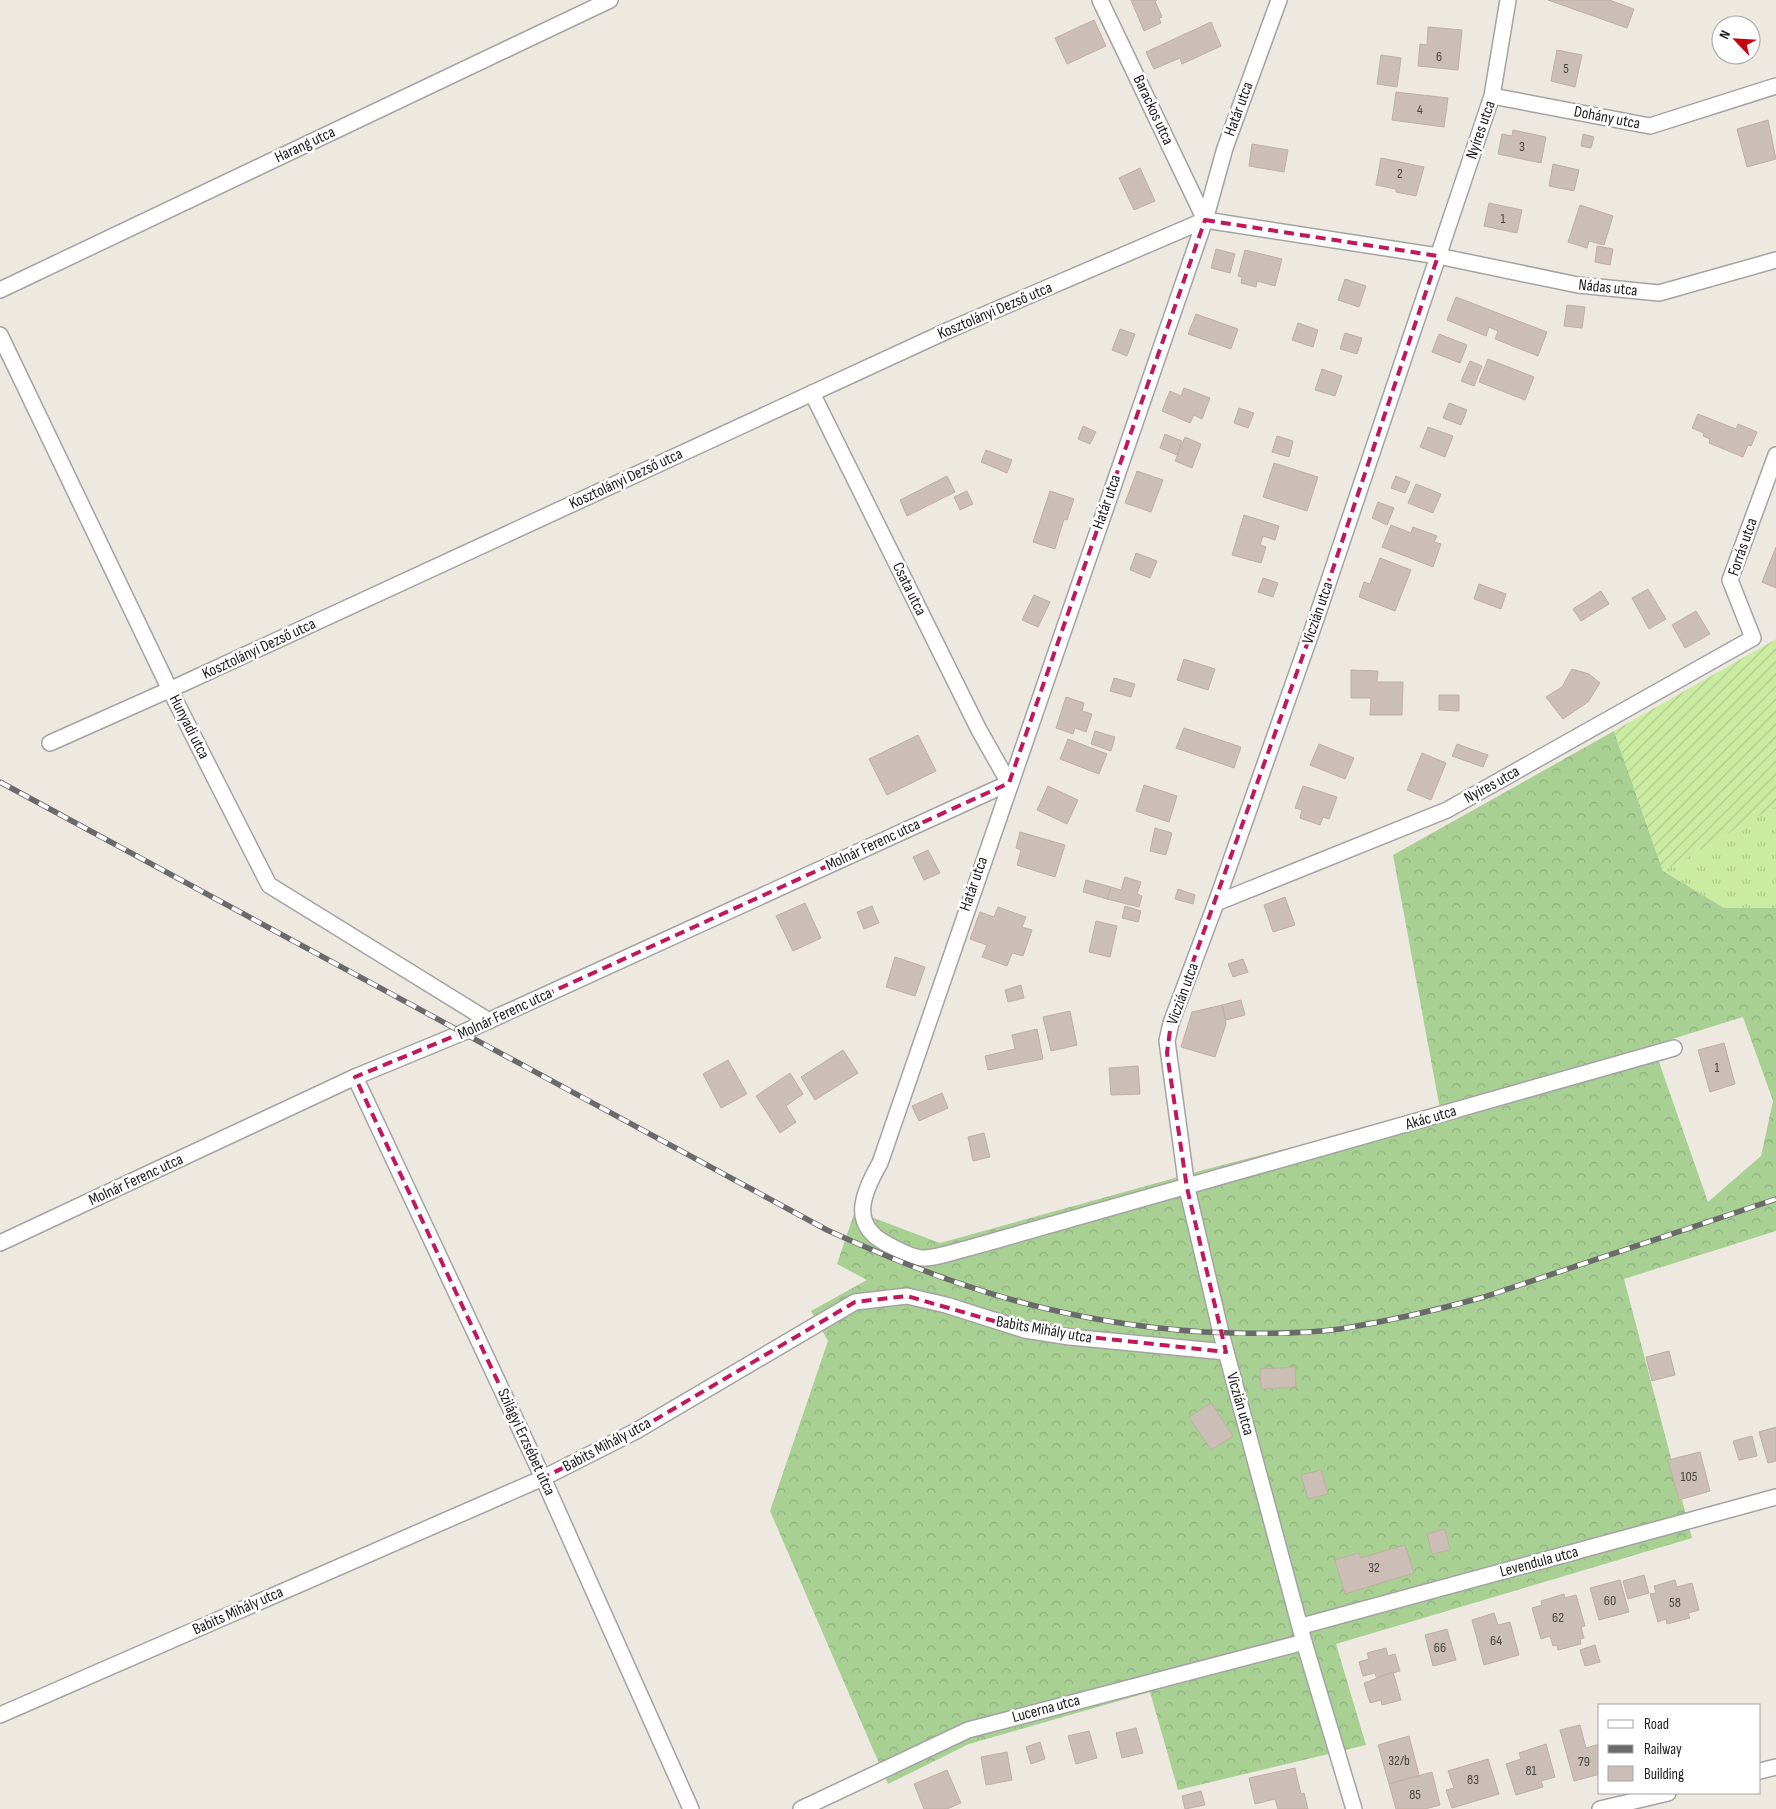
<svg xmlns="http://www.w3.org/2000/svg" width="1776" height="1809" font-family="'Sofia Sans Condensed',sans-serif">
	<style>
		.grass { fill: url(#grass-tufts) }
		.forest { fill: url(#forest-crowns); fill-rule: evenodd }
		.garden { fill: url(#garden-furrows) }
		.building { fill: #cabeb6; stroke: #c0aea2 }
		.lines { fill: none; stroke-linecap: round; stroke-linejoin: round }
		.street-casing { stroke: #a3a3a3; stroke-width: 18 }
		.street { stroke: #fff; stroke-width: 15 }
		.rail-casing { stroke: #6a6a6a; stroke-width: 5.5 }
		.rail { stroke: #fff; stroke-width: 4; stroke-dasharray: 11; stroke-linecap: butt }
		.marked { fill: none; stroke: #c2185b; stroke-width: 4; stroke-dasharray: 10 6; stroke-linejoin: round }
		.labels { text-anchor: middle; dominant-baseline: central; stroke-width: 5; stroke-linejoin: round; paint-order: stroke }
		.number-label { font-size: 14px; fill: #484442 }
		.street-label { font-size: 16px; fill: #1c1c1c; stroke: #fff }
	</style>
	<defs>
		<pattern id="grass-tufts" width="24" height="20" patternUnits="userSpaceOnUse" patternTransform="scale(1.25)"><rect width="24" height="20" fill="#caeca2"/><path d="M3 7l-1-3M5 7V3M7 7l1-3M15 17l-1-3M17 17v-4M19 17l1-3" fill="none" stroke="#adca8b"/></pattern>
		<pattern id="forest-crowns" width="20" height="18" patternUnits="userSpaceOnUse" patternTransform="scale(1.25)"><rect width="20" height="18" fill="#a7d092"/><path d="M2 6a3 3 0 1 1 6 0M12 15a3 3 0 1 1 6 0" fill="none" stroke="#8fb27d"/></pattern>
		<pattern id="garden-furrows" width="10" height="10" patternUnits="userSpaceOnUse" patternTransform="scale(1.25)"><rect width="10" height="10" fill="#caeca2"/><path d="M-1 1l2-2M0 10L10 0M9 11l2-2" fill="none" stroke="#adca8b"/></pattern>
	</defs>
	<rect width="100%" height="100%" fill="#eee9e0"/>
	<polygon class="grass" points="1776,806 1776,908 1724,908 1663,871"/>
	<path class="forest" d="M 1614,731 L 1663,871 L 1724,908 L 1776,908 L 1776,1231 L 1624,1279 L 1692,1538 L 1336,1644 L 1366,1745 L 1178,1790 L 1150,1692 L 969,1744 L 888,1784 L 770,1511 L 828,1341 L 811,1311 L 867,1280 L 837,1264 L 855,1211 L 940,1243 L 1207,1169 L 1440,1109 L 1393,855 ZM 1743,1017 L 1773,1101 L 1761,1156 L 1708,1202 L 1653,1045 Z"/>
	<polygon class="garden" points="1776,639 1776,806 1663,871 1614,731"/>
	<g class="building">
		<polygon points="1131,0 1157,0 1155,1 1162,17 1159,18 1161,23 1144,31"/>
		<polygon points="1548,0 1609,0 1634,9 1627,28"/>
		<polygon points="1094,20 1106,46 1067,64 1055,38"/>
		<polygon points="1211,22 1221,46 1182,64 1180,58 1154,69 1146,52"/>
		<polygon points="1428,27 1462,30 1458,70 1418,66 1420,44 1427,45"/>
		<polygon points="1557,50 1582,55 1575,87 1551,81"/>
		<polygon points="1381,55 1401,58 1397,87 1377,84"/>
		<polygon points="1396,92 1448,98 1444,127 1392,120"/>
		<polygon points="1768,120 1776,159 1747,167 1737,129"/>
		<polygon points="1513,130 1546,137 1541,163 1498,154 1502,134 1512,136"/>
		<polygon points="1583,134 1594,137 1591,148 1581,146"/>
		<polygon points="1252,144 1288,150 1284,172 1249,166"/>
		<polygon points="1381,158 1424,167 1416,196 1396,192 1396,189 1376,185"/>
		<polygon points="1553,164 1579,170 1574,191 1549,186"/>
		<polygon points="1140,168 1155,201 1134,210 1119,178"/>
		<polygon points="1489,203 1522,210 1517,233 1484,226"/>
		<polygon points="1580,205 1613,216 1604,245 1589,241 1587,248 1568,242"/>
		<polygon points="1597,246 1613,249 1610,265 1595,262"/>
		<polygon points="1216,249 1235,254 1230,273 1211,268"/>
		<polygon points="1245,250 1282,259 1275,286 1257,281 1256,287 1241,283 1242,277 1238,276"/>
		<polygon points="1345,279 1366,286 1359,307 1338,300"/>
		<polygon points="1456,297 1547,332 1538,356 1495,339 1498,331 1489,327 1486,336 1447,320"/>
		<polygon points="1567,305 1585,307 1582,328 1564,326"/>
		<polygon points="1196,314 1238,329 1231,349 1188,334"/>
		<polygon points="1298,323 1318,330 1313,347 1292,340"/>
		<polygon points="1120,329 1135,334 1127,356 1112,350"/>
		<polygon points="1345,333 1362,338 1357,354 1340,349"/>
		<polygon points="1439,334 1467,345 1460,363 1432,352"/>
		<polygon points="1488,359 1534,377 1525,400 1479,382"/>
		<polygon points="1470,361 1482,366 1474,386 1461,381"/>
		<polygon points="1322,369 1342,376 1335,396 1315,390"/>
		<polygon points="1184,388 1210,398 1202,419 1194,415 1190,423 1162,411 1170,391 1181,396"/>
		<polygon points="1449,403 1467,410 1461,425 1443,418"/>
		<polygon points="1239,408 1254,413 1248,428 1234,423"/>
		<polygon points="1698,414 1736,429 1738,424 1757,432 1751,446 1748,445 1743,457 1709,443 1710,439 1703,436 1704,433 1692,428"/>
		<polygon points="1083,426 1096,432 1090,444 1078,439"/>
		<polygon points="1428,427 1453,436 1445,457 1420,447"/>
		<polygon points="1165,434 1182,441 1177,455 1160,448"/>
		<polygon points="1277,436 1293,441 1289,457 1272,452"/>
		<polygon points="1185,437 1201,444 1192,468 1175,461"/>
		<polygon points="986,450 1012,460 1007,473 981,462"/>
		<polygon points="1274,463 1318,477 1307,511 1263,497"/>
		<polygon points="1137,471 1163,480 1151,512 1125,503"/>
		<polygon points="947,476 955,492 907,516 900,500"/>
		<polygon points="1396,476 1410,482 1405,493 1391,488"/>
		<polygon points="1416,484 1441,494 1433,513 1408,503"/>
		<polygon points="967,491 973,504 960,510 954,497"/>
		<polygon points="1050,491 1074,499 1067,520 1064,519 1055,549 1033,542"/>
		<polygon points="1378,502 1394,508 1387,525 1372,518"/>
		<polygon points="1244,515 1279,526 1275,540 1263,536 1260,545 1266,547 1261,563 1232,555"/>
		<polygon points="1391,525 1411,533 1413,527 1437,536 1434,542 1441,544 1433,567 1382,547"/>
		<polygon points="1776,547 1776,588 1762,582"/>
		<polygon points="1136,553 1157,561 1150,578 1130,570"/>
		<polygon points="1380,558 1411,570 1395,611 1359,597 1364,582 1370,584"/>
		<polygon points="1263,578 1278,583 1273,597 1258,592"/>
		<polygon points="1479,584 1506,594 1501,609 1474,599"/>
		<polygon points="1648,589 1666,619 1649,629 1632,598"/>
		<polygon points="1601,591 1609,604 1581,621 1573,609"/>
		<polygon points="1034,595 1050,602 1038,627 1022,620"/>
		<polygon points="1696,611 1710,634 1685,648 1672,625"/>
		<polygon points="1184,659 1215,669 1208,690 1177,680"/>
		<polygon points="1572,669 1589,674 1600,683 1588,702 1563,719 1546,697 1562,687"/>
		<polygon points="1351,670 1378,671 1377,682 1403,682 1402,715 1370,715 1371,698 1351,698"/>
		<polygon points="1114,678 1135,684 1131,697 1110,691"/>
		<polygon points="1439,695 1459,695 1459,711 1439,710"/>
		<polygon points="1066,697 1084,703 1082,711 1092,714 1086,732 1075,728 1073,734 1056,728"/>
		<polygon points="1184,728 1241,747 1234,768 1176,748"/>
		<polygon points="1095,731 1115,737 1111,751 1091,744"/>
		<polygon points="918,735 936,771 887,795 869,759"/>
		<polygon points="1068,739 1107,754 1099,774 1060,759"/>
		<polygon points="1319,744 1354,758 1345,779 1310,765"/>
		<polygon points="1457,744 1488,755 1483,767 1452,756"/>
		<polygon points="1422,753 1446,763 1431,800 1407,790"/>
		<polygon points="1144,785 1177,796 1169,822 1136,811"/>
		<polygon points="1048,786 1078,800 1067,824 1037,810"/>
		<polygon points="1303,786 1337,797 1329,819 1323,817 1320,825 1300,818 1302,810 1295,808"/>
		<polygon points="1155,828 1172,833 1166,855 1150,851"/>
		<polygon points="1020,832 1065,845 1055,877 1017,865 1021,850 1016,848"/>
		<polygon points="928,850 940,873 924,880 913,857"/>
		<polygon points="1125,877 1141,882 1137,894 1142,896 1139,907 1107,899 1111,887 1121,890"/>
		<polygon points="1086,880 1111,887 1107,899 1083,892"/>
		<polygon points="1178,889 1195,895 1193,904 1175,899"/>
		<polygon points="1285,897 1295,925 1273,932 1264,905"/>
		<polygon points="805,903 821,938 793,951 776,916"/>
		<polygon points="872,906 879,923 864,929 857,912"/>
		<polygon points="1125,906 1141,911 1138,922 1122,918"/>
		<polygon points="998,907 1026,917 1022,927 1032,930 1023,956 1012,953 1007,966 982,957 987,945 970,939 980,912 994,917"/>
		<polygon points="1096,921 1117,926 1110,957 1089,952"/>
		<polygon points="895,957 925,967 915,996 886,987"/>
		<polygon points="1243,959 1248,972 1233,977 1228,964"/>
		<polygon points="1021,985 1024,998 1008,1002 1005,990"/>
		<polygon points="1241,1000 1245,1015 1226,1020 1222,1005"/>
		<polygon points="1222,1005 1226,1024 1215,1057 1181,1047 1192,1012"/>
		<polygon points="1070,1011 1077,1045 1051,1051 1043,1017"/>
		<polygon points="1037,1029 1043,1059 988,1070 985,1056 1015,1049 1012,1035"/>
		<polygon points="1724,1043 1735,1084 1710,1092 1698,1050"/>
		<polygon points="843,1050 858,1073 815,1100 801,1077"/>
		<polygon points="728,1060 747,1094 721,1108 703,1074"/>
		<polygon points="1138,1066 1140,1094 1111,1095 1109,1068"/>
		<polygon points="790,1073 803,1094 786,1106 796,1122 780,1133 756,1096"/>
		<polygon points="942,1093 948,1108 919,1121 912,1106"/>
		<polygon points="984,1133 990,1157 973,1161 968,1137"/>
		<polygon points="1669,1351 1675,1375 1652,1381 1646,1357"/>
		<polygon points="1295,1367 1296,1387 1261,1389 1260,1369"/>
		<polygon points="1211,1403 1233,1436 1211,1450 1189,1417"/>
		<polygon points="1776,1427 1776,1461 1768,1463 1759,1432"/>
		<polygon points="1752,1436 1757,1456 1739,1460 1733,1441"/>
		<polygon points="1700,1452 1710,1491 1679,1500 1668,1460"/>
		<polygon points="1321,1470 1328,1494 1308,1499 1301,1475"/>
		<polygon points="1445,1529 1450,1550 1432,1554 1427,1534"/>
		<polygon points="1405,1545 1414,1573 1345,1594 1335,1560 1359,1553 1361,1558"/>
		<polygon points="1644,1575 1649,1593 1628,1599 1623,1581"/>
		<polygon points="1620,1580 1629,1612 1599,1620 1590,1588"/>
		<polygon points="1675,1580 1677,1587 1692,1583 1699,1610 1688,1613 1690,1618 1667,1624 1666,1619 1658,1622 1650,1594 1656,1593 1654,1586"/>
		<polygon points="1564,1594 1565,1598 1576,1595 1585,1626 1581,1627 1584,1638 1580,1639 1581,1644 1558,1650 1557,1645 1553,1646 1550,1636 1541,1639 1532,1608 1542,1605 1541,1601"/>
		<polygon points="1494,1613 1498,1625 1510,1622 1519,1655 1484,1665 1472,1620"/>
		<polygon points="1447,1629 1456,1660 1433,1666 1425,1635"/>
		<polygon points="1595,1645 1600,1662 1585,1666 1580,1650"/>
		<polygon points="1386,1648 1388,1656 1395,1654 1400,1671 1376,1677 1375,1673 1363,1676 1359,1662 1369,1659 1367,1653"/>
		<polygon points="1393,1672 1401,1700 1382,1705 1381,1700 1370,1703 1364,1683"/>
		<polygon points="1580,1725 1586,1748 1600,1744 1600,1774 1574,1781 1560,1730"/>
		<polygon points="1136,1728 1143,1753 1122,1758 1116,1733"/>
		<polygon points="1089,1731 1097,1758 1076,1764 1068,1736"/>
		<polygon points="1409,1736 1419,1775 1389,1784 1378,1745"/>
		<polygon points="1040,1742 1045,1759 1031,1764 1026,1747"/>
		<polygon points="1546,1744 1555,1777 1541,1781 1543,1787 1516,1795 1506,1764 1521,1759 1519,1753"/>
		<polygon points="1007,1752 1012,1780 986,1785 981,1757"/>
		<polygon points="1488,1759 1499,1794 1452,1808 1446,1790 1454,1788 1448,1771"/>
		<polygon points="1295,1768 1301,1794 1304,1793 1308,1809 1278,1809 1275,1799 1255,1804 1249,1778"/>
		<polygon points="947,1770 961,1803 947,1809 924,1809 914,1784"/>
		<polygon points="1432,1772 1440,1805 1425,1809 1396,1809 1389,1784"/>
		<polygon points="1201,1791 1205,1805 1185,1809 1182,1796"/>
	</g>
	<g class="lines">
		<g class="street-casing">
			<g id="street">
				<polyline points="1100,0 1205,220"/>
				<path d="M 1279,0 L 1225,148 L 1205,220 L 880,1163 C 861,1196 849,1227 891,1246 C 900,1251 913,1258 924,1258 C 938,1258 955,1251 969,1248 L 1674,1048"/>
				<polyline points="1492,96 1650,126 1776,86"/>
				<polyline points="1205,220 1438,256 1578,285 1659,293 1776,260"/>
				<polyline points="0,290 610,0"/>
				<polyline points="0,335 170,690 269,885 489,1021"/>
				<polyline points="50,743 180,685 949,330 1205,220"/>
				<polyline points="1216,903 1447,810 1753,638 1730,580 1776,455"/>
				<polyline points="355,1077 543,1478 691,1809"/>
				<polyline points="0,1243 355,1077 464,1032 1009,783 979,730 812,393"/>
				<polyline points="1302,1626 1776,1497"/>
				<polyline points="0,1715 543,1478 636,1431 855,1302 907,1296 946,1305 1025,1330 1070,1337 1226,1352"/>
				<polyline points="1760,1771 1776,1767"/>
				<polyline points="801,1809 968,1730 1304,1642"/>
				<polyline points="1354,1809 1304,1642 1221,1333 1187,1188 1167,1041 1171,1023 1216,903 1315,622 1492,96 1508,0"/>
				<polyline points="1600,1809 1668,1793"/>
			</g>
		</g>
		<use href="#street" class="street"/>
		<g class="rail-casing">
			<path id="rail" d="M 0,782 L 827,1230 C 954,1288 1064,1323 1204,1332 C 1249,1334 1295,1335 1340,1329 C 1389,1321 1437,1310 1484,1297 L 1776,1199"/>
		</g>
		<use href="#rail" class="rail"/>
	</g>
	<path class="marked" d="M 1205,220 L 1438,256 L 1315,622 L 1171,1023 L 1167,1053 L 1187,1188 L 1226,1352 L 1025,1330 L 907,1296 L 855,1302 L 636,1431 L 543,1478 L 355,1077 L 464,1032 L 1009,783 Z"/>
	<g class="labels">
		<g class="number-label">
			<text x="1439" y="56">6</text>
			<text x="1566" y="68">5</text>
			<text x="1420" y="109">4</text>
			<text x="1522" y="146">3</text>
			<text x="1400" y="173">2</text>
			<text x="1503" y="218">1</text>
			<text x="1717" y="1067">1</text>
			<text x="1689" y="1476">105</text>
			<text x="1374" y="1567">32</text>
			<text x="1610" y="1600">60</text>
			<text x="1675" y="1602">58</text>
			<text x="1558" y="1617">62</text>
			<text x="1496" y="1640">64</text>
			<text x="1440" y="1647">66</text>
			<text x="1399" y="1760">32/b</text>
			<text x="1584" y="1761">79</text>
			<text x="1531" y="1770">81</text>
			<text x="1473" y="1779">83</text>
			<text x="1415" y="1794">85</text>
		</g>
		<g class="street-label">
			<text transform="translate(1239 109) rotate(-70)">Határ utca</text>
			<text transform="translate(1153 110) rotate(65)">Barackos utca</text>
			<text transform="translate(1607 118) rotate(11)">Dohány utca</text>
			<text transform="translate(1481 130) rotate(-71)">Nyíres utca</text>
			<text transform="translate(305 145) rotate(-25)">Harang utca</text>
			<text transform="translate(1608 288) rotate(6)">Nádas utca</text>
			<text transform="translate(995 311) rotate(-23)">Kosztolányi Dezső utca</text>
			<text transform="translate(626 479) rotate(-25)">Kosztolányi Dezső utca</text>
			<text transform="translate(1107 502) rotate(-71)">Határ utca</text>
			<text transform="translate(1743 547) rotate(-71)">Forrás utca</text>
			<text transform="translate(909 589) rotate(64)">Csata utca</text>
			<text transform="translate(1318 613) rotate(-71)">Viczián utca</text>
			<text transform="translate(259 649) rotate(-25)">Kosztolányi Dezső utca</text>
			<text transform="translate(189 727) rotate(63)">Hunyadi utca</text>
			<text transform="translate(1492 785) rotate(-29)">Nyíres utca</text>
			<text transform="translate(873 845) rotate(-25)">Molnár Ferenc utca</text>
			<text transform="translate(974 884) rotate(-71)">Határ utca</text>
			<text transform="translate(1183 994) rotate(-70)">Viczián utca</text>
			<text transform="translate(505 1014) rotate(-25)">Molnár Ferenc utca</text>
			<text transform="translate(1431 1118) rotate(-16)">Akác utca</text>
			<text transform="translate(136 1180) rotate(-25)">Molnár Ferenc utca</text>
			<text transform="translate(1044 1330) rotate(10)">Babits Mihály utca</text>
			<text transform="translate(1240 1404) rotate(74)">Viczián utca</text>
			<text transform="translate(526 1442) rotate(65)">Szilágyi Erzsébet utca</text>
			<text transform="translate(607 1445) rotate(-28)">Babits Mihály utca</text>
			<text transform="translate(1539 1562) rotate(-15)">Levendula utca</text>
			<text transform="translate(238 1611) rotate(-24)">Babits Mihály utca</text>
			<text transform="translate(1046 1709) rotate(-15)">Lucerna utca</text>
		</g>
	</g>
	<rect x="1598" y="1704" width="162" height="90" fill="#ffffff" stroke="#a4a4a4"/>
	<rect x="1608" y="1720" width="25" height="8" fill="#ffffff" stroke="#a4a4a4"/>
	<text x="1644" y="1729" font-size="15" fill="#1c1c1c">Road</text>
	<rect x="1608" y="1745" width="25" height="8" fill="#6a6a6a" stroke="#a4a4a4"/>
	<text x="1644" y="1754" font-size="15" fill="#1c1c1c">Railway</text>
	<rect x="1608" y="1766" width="25" height="15" fill="#cabeb6" stroke="#a4a4a4"/>
	<text x="1644" y="1779" font-size="15" fill="#1c1c1c">Building</text>
	<g transform="translate(1736 40) rotate(295)"><circle r="24" fill="#ffffff" stroke="#a4a4a4"/>
	<path d="M0-4L9 19L0 12L-9 19Z" fill="#c7000a"/>
	<text y="-8" font-size="14" font-weight="bold" text-anchor="middle" fill="#1c1c1c">N</text>
	</g>
</svg>
